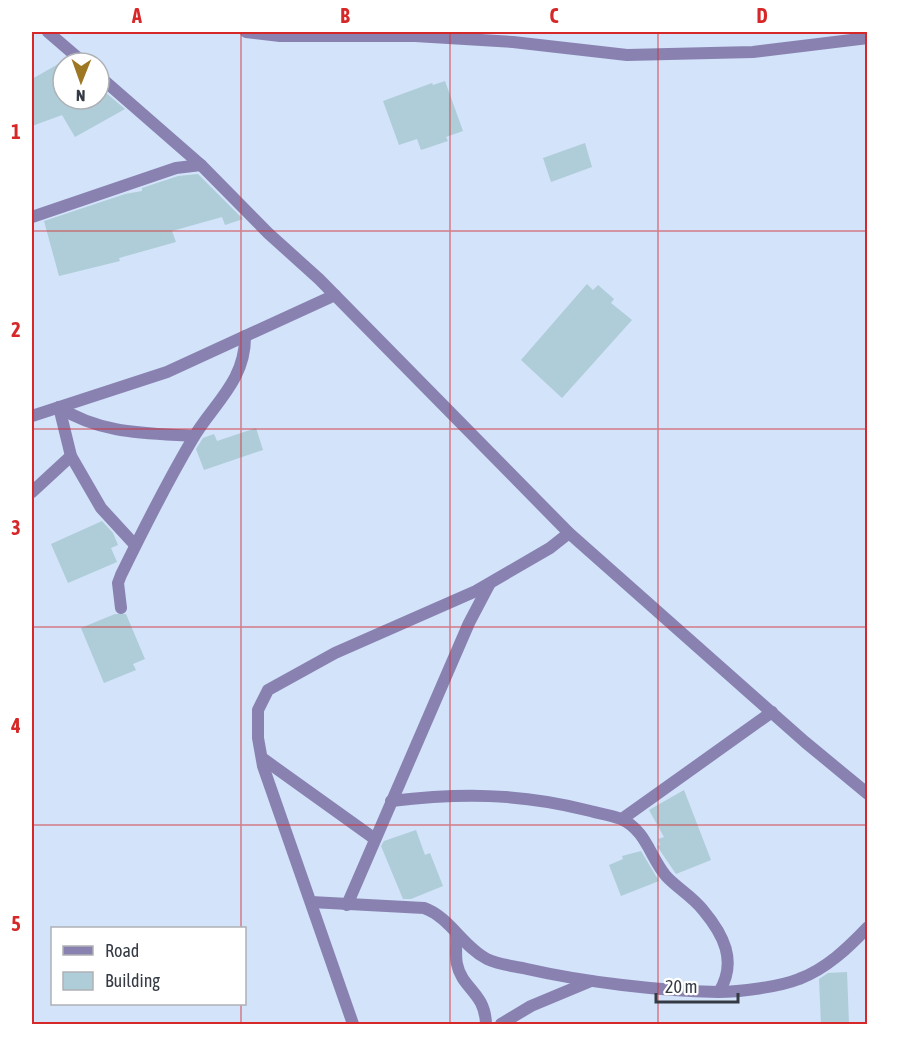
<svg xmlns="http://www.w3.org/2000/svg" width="899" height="1056" font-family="'Asap Condensed',sans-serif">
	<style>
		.building { fill: #aecdd8 }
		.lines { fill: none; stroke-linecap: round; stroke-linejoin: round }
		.street { stroke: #8982b1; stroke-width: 12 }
		.grid { fill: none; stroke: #d62828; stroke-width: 1.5; stroke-opacity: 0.55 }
		.neatline { fill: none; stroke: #d62828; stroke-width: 2 }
		.grid-label { font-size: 20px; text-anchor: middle; font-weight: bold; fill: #d62828 }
	</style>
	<rect width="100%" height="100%" fill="#d2e3fa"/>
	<g class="building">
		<polygon points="67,59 71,63 63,63 63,99 99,99 99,87 125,109 75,137 62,115 32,126 32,79"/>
		<polygon points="445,81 463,131 446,137 448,141 421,150 417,139 399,145 383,101 432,83 433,85"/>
		<polygon points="585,143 592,167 551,182 543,158"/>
		<polygon points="198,174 243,219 225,225 222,217 172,231 176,242 119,258 120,261 59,276 44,221 125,194 142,191 142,188 178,176"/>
		<polygon points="587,284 593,290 598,285 614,299 611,303 632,320 562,398 521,360"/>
		<polygon points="256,428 263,450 204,470 196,449 203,438 214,434 217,441"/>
		<polygon points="102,521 113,533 118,545 111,548 117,562 68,583 51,544"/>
		<polygon points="115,614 126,614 145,659 133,664 136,670 104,683 81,628"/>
		<polygon points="684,790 711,860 676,874 657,846 660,845 658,839 664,837 649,810"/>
		<polygon points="416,830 425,855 430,853 443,886 411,899 403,899 381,846 384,841"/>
		<polygon points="641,851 659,881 621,896 609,865 623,859 622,856"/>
		<polygon points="847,972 849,1024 821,1024 819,979 828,973"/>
	</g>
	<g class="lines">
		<g class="street">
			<polyline points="48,32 84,63"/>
			<polyline points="246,32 280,36 415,36 513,42 627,55 753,52 868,38"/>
			<polyline points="99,76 201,165 268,233 319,279 569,533 805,742 868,794"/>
			<polyline points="32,217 176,168 201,165"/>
			<polyline points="59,407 71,456 101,508 135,545"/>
			<path d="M 59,407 C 100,434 146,433 194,436"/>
			<polyline points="32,416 167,372 335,295"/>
			<polyline points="32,492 71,456"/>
			<path d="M 121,608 L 118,583 L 121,575 C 143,530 166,484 192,440 C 212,405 246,381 245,336"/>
			<polyline points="262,758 375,839"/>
			<path d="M 391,801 C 459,793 519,793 586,810 C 597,813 611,815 621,819 C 646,830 650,857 666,876 C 677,888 692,896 703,910 C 723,934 738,961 719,992"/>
			<polyline points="622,819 772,712"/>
			<path d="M 311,902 L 424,908 C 450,917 463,947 487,959 C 499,965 514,966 527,969 C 584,982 660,991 718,992 C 739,992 779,987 799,979 C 826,969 848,948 868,927"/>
			<polyline points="347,905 469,623 489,585"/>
			<path d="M 456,934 C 457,944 455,955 457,964 C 462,989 485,992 486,1024"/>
			<polyline points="353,1024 263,766 258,738 258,710 268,690 335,653 476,591 550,548 569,533"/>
			<polyline points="501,1024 531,1006 591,981"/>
		</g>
	</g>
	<path class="grid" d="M 241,32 L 241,928M 450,32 L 450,1024M 658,32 L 658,1024M 32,231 L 868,231M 32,429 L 868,429M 32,627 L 868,627M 32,825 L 868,825M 241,1004 L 241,1024"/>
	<rect width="899" height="1056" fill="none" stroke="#ffffff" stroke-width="66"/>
	<rect x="51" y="927" width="195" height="78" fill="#ffffff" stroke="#aeb1b5" stroke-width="1.5"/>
	<rect x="63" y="946" width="30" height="9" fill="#8982b1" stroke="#aeb1b5" stroke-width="1.5"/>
	<text x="105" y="957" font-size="18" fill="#353b45">Road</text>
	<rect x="63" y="972" width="30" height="18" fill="#aecdd8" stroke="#aeb1b5" stroke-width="1.5"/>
	<text x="105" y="987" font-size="18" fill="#353b45">Building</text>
	<g transform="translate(81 81) rotate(181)"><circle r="28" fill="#ffffff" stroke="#aeb1b5" stroke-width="1.5"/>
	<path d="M0-4.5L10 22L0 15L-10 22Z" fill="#9e7724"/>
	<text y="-9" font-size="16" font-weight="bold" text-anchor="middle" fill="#353b45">N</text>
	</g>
	<path d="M656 993v9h82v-9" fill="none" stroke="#353b45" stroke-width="3"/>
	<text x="665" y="993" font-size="18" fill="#353b45" stroke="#ffffff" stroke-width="4.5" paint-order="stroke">20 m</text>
	<rect x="33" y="33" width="833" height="990" class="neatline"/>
	<g class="grid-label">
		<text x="137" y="23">A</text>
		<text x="345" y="23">B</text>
		<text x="554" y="23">C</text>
		<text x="762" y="23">D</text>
		<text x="16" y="139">1</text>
		<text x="16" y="337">2</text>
		<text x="16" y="535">3</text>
		<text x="16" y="733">4</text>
		<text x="16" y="931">5</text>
	</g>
</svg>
